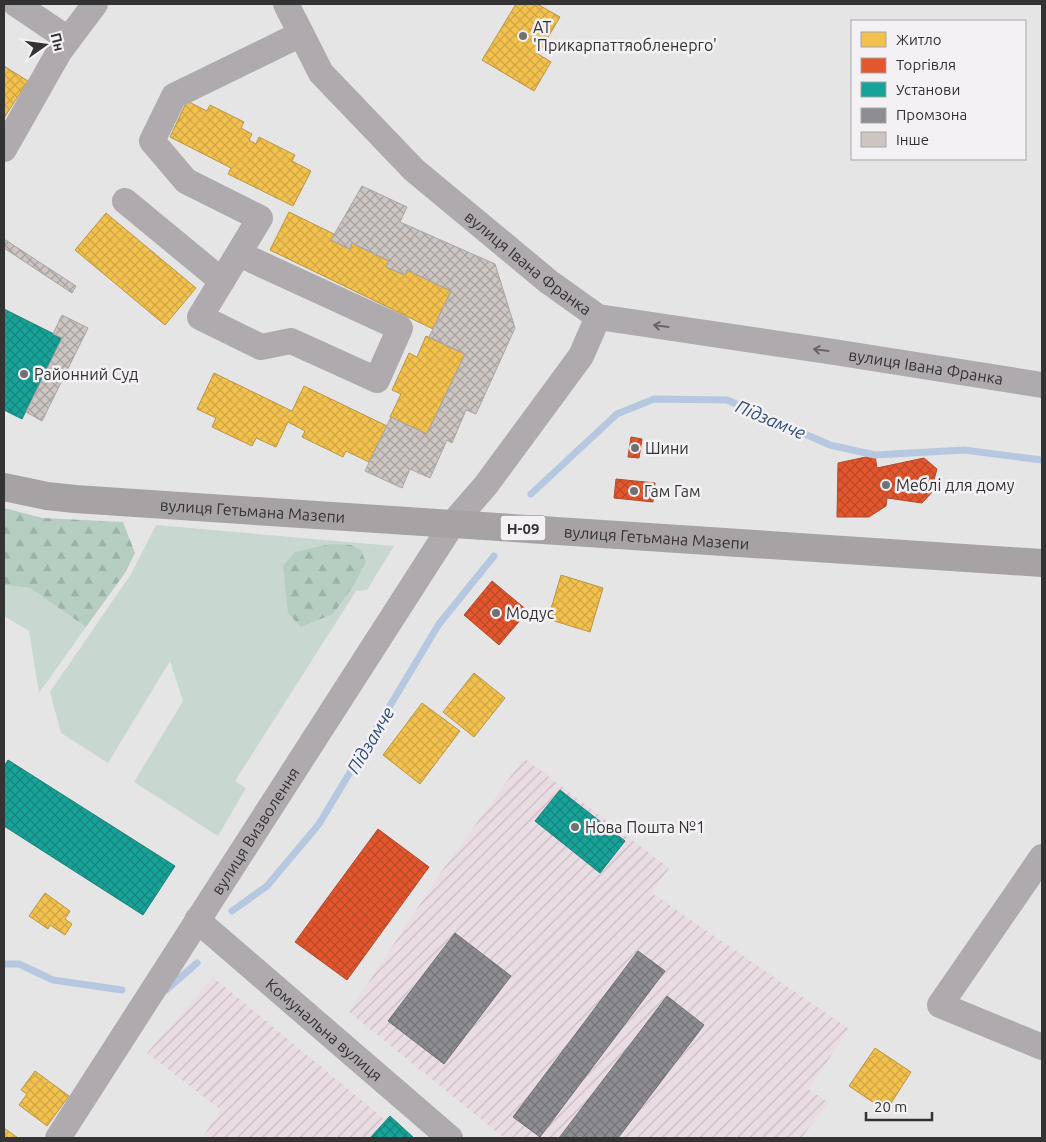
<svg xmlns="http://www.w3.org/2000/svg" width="1046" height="1142" font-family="Ubuntu,sans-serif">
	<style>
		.industrial { fill: url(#industrial-furrows) }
		.grass { fill: #c8d8d0 }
		.forest { fill: url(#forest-firs) }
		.homes { fill: url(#homes-cross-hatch); stroke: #b99646 }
		.shops { fill: url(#shops-cross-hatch); stroke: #af4c30 }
		.public { fill: url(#public-cross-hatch); stroke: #20817a }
		.industry { fill: url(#industry-cross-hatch); stroke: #727276 }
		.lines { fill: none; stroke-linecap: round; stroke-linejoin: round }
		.stream { stroke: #b6c7e0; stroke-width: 7 }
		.building { fill: url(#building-cross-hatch); stroke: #a7a6a6 }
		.street { stroke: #afaaad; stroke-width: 26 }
		.primary { stroke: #a7a3a5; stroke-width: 28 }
		.oneway { stroke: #656364 }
		.poi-dot { fill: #727172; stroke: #f4f1f4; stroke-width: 2 }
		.labels { text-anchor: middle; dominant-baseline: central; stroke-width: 5; stroke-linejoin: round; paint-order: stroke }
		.shield { fill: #f4f1f4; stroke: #6e6c6e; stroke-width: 1 }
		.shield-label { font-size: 15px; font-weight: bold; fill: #343334 }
		.poi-label { font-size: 16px; fill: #343334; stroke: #f4f1f4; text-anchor: start }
		.street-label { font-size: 16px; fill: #343334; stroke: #f4f1f4 }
		.water-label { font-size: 18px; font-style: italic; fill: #2f4f7d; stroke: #f4f1f4 }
	</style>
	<defs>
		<pattern id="industrial-furrows" width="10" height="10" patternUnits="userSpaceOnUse" patternTransform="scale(1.25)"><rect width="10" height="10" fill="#e9dce3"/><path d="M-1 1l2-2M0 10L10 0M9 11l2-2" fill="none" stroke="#c8bdc3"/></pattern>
		<pattern id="forest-firs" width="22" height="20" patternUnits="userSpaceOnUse" patternTransform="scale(1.25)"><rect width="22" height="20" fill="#b6cec2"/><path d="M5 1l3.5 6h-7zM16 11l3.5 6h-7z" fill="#9db1a7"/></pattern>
		<pattern id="homes-cross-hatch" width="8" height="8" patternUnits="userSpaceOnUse" patternTransform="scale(1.25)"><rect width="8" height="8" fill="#f2c14e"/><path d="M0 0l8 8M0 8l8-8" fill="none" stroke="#d0a645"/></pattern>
		<pattern id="shops-cross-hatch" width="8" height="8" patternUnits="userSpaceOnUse" patternTransform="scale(1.25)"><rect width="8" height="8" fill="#e4572e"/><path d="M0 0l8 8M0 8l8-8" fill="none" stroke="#ba4928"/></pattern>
		<pattern id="public-cross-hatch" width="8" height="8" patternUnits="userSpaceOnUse" patternTransform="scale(1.25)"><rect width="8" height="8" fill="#17a398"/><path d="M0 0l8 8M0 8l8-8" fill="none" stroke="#16857d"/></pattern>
		<pattern id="industry-cross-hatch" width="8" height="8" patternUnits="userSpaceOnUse" patternTransform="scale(1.25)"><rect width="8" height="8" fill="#8d8d92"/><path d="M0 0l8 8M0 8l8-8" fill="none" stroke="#747478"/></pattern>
		<pattern id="building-cross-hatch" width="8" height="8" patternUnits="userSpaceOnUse" patternTransform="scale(1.25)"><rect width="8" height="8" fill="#cdc5c1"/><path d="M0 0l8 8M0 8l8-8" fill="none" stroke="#a7a19e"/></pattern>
	</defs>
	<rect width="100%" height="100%" fill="#e6e5e6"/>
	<g class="industrial">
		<polygon points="524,758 669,868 652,893 849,1029 809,1089 829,1103 801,1138 504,1138 349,1012 441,872"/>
		<polygon points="213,977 407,1138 202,1138 221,1110 147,1053"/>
	</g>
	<g class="grass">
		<polygon points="156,525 394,546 367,590 356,591 235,781 246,788 218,836 134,782 183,701 170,661 108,763 61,733 50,692 131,574"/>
		<polygon points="4,585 30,588 86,627 39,693 29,631 4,616"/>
	</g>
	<g class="forest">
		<polygon points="4,508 43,518 123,522 135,553 125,573 86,627 30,588 4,585"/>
		<polygon points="331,544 351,545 361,550 366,562 354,585 333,614 301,627 288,613 283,566 295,552"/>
	</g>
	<g class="homes">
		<polygon points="516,4 537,4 560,17 538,54 551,62 534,91 482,60"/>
		<polygon points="4,66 28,81 4,118"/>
		<polygon points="187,101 207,111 210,105 244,122 241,128 252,134 249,140 256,144 259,137 295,155 292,161 311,171 293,206 228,174 231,168 170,137"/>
		<polygon points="289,212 334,234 331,240 350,249 352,243 389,261 386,267 405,275 407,270 451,291 433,329 270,250"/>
		<polygon points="106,213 196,288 165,325 75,250"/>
		<polygon points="426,336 465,354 427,434 390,417 401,394 392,390 409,353 417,357"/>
		<polygon points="214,373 292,411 304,386 387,426 369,462 346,451 343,457 302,437 305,431 288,422 276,447 256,438 252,446 212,427 216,418 197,409"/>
		<polygon points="561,575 603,588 590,632 548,619"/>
		<polygon points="474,673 505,698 474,737 443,712"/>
		<polygon points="422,703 460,731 420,784 383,755"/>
		<polygon points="45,893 70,911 65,919 72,924 65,935 50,925 48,929 29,916"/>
		<polygon points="875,1048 911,1072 886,1111 849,1086"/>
		<polygon points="35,1071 69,1096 47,1126 19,1105 27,1094 21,1090"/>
		<polygon points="4,1128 18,1138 4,1138"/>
	</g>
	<g class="shops">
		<polygon points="631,437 642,439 639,458 628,457"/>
		<polygon points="875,455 877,468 924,458 937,469 934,480 935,489 922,503 887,498 886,506 869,517 837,517 838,463"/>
		<polygon points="616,479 655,483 653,502 614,498"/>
		<polygon points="492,581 528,611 499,645 464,615"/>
		<polygon points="378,829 429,867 347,980 295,942"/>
	</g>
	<g class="public">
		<polygon points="4,309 62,338 22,419 4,410"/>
		<polygon points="8,760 175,866 143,915 4,826 4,766"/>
		<polygon points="560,790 625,841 600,873 535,821"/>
		<polygon points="390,1116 414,1138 370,1138"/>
	</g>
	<g class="industry">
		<polygon points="455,933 511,976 444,1064 388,1021"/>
		<polygon points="638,951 665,971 540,1137 513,1117"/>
		<polygon points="667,996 704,1025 618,1138 559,1138"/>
	</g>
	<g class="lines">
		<g class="stream">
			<polyline points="531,494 617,414 654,399 727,400 830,445 875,455 964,450 1042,460"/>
			<polyline points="232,911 267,886 319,824 439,624 494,556"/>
			<polyline points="4,964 19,964 53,980 122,990"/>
			<polyline points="166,990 197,963"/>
		</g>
	</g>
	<g class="building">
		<polygon points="362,186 407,207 400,222 495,264 515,328 476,414 466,410 452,443 447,440 430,478 410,469 402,488 365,471 391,417 427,434 465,354 429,337 451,291 407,270 405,275 386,267 389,261 352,243 350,249 331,240"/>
		<polygon points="4,239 76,286 72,293 4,248"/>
		<polygon points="62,315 88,328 42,421 26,412 62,338 53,334"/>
	</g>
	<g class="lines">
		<g class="street">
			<polyline points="16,4 68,39"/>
			<path id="s1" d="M 286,4 L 321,73 L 414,170 L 549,282 L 598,317 L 834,352 L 1042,385"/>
			<polyline points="4,149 59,52 95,4"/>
			<polyline points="125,201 222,281"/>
			<polyline points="239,254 400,328 377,380 291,341 261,347 200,317 260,218 186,181 152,141 174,96 301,34"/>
			<polyline points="1042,857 940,1005 1042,1047"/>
			<path id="s2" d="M 197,920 L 450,1138"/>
			<path id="s3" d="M 58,1138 L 453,523 L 486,485 L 581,356 L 598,317"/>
		</g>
		<path class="primary" id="s4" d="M 4,487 L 47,496 L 75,499 L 1042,563"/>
	</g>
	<defs><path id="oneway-shaft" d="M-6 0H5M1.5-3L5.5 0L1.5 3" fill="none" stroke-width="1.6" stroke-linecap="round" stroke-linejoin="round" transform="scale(1.25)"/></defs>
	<g class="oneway">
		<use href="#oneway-shaft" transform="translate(661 326) rotate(-172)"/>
		<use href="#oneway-shaft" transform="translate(821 350) rotate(-172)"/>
	</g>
	<g class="poi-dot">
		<circle cx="523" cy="36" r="5"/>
		<circle cx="24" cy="374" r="5"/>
		<circle cx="635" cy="448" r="5"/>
		<circle cx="886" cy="485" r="5"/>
		<circle cx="634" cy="491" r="5"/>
		<circle cx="496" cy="613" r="5"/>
		<circle cx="575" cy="827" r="5"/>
	</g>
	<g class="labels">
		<rect class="shield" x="500.5" y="515.5" width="45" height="25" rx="4"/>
		<g class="shield-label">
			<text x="523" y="528">Н-09</text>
		</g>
		<g class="poi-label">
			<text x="533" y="27">АТ<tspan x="533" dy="18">'Прикарпаттяобленерго'</tspan></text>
			<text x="34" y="374">Районний Суд</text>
			<text x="645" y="448">Шини</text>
			<text x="896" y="485">Меблі для дому</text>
			<text x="644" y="491">Гам Гам</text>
			<text x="506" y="613">Модус</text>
			<text x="585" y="827">Нова Пошта №1</text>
		</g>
		<g class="street-label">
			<text stroke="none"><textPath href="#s1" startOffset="359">вулиця Івана Франка</textPath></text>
			<text stroke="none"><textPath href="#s1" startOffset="779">вулиця Івана Франка</textPath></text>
			<text stroke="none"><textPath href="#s4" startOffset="250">вулиця Гетьмана Мазепи</textPath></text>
			<text stroke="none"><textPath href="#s4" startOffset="655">вулиця Гетьмана Мазепи</textPath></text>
			<text stroke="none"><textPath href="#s3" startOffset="365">вулиця Визволення</textPath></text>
			<text stroke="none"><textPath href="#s2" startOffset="168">Комунальна вулиця</textPath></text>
		</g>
		<g class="water-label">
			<text transform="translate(771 419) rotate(23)">Підзамче</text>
			<text transform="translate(370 740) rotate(-59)">Підзамче</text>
		</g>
	</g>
	<rect width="1046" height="1142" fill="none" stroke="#343334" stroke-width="10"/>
	<rect x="851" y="20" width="175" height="140" fill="#f4f1f4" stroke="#a7a5a7"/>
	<rect x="861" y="32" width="25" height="15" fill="#f2c14e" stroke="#a7a5a7"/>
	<text x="896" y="45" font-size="15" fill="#343334">Житло</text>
	<rect x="861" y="58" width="25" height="15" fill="#e4572e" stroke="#a7a5a7"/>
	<text x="896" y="70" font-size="15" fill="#343334">Торгівля</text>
	<rect x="861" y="82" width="25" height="15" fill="#17a398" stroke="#a7a5a7"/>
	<text x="896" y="95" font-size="15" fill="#343334">Установи</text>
	<rect x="861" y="108" width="25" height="15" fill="#8d8d92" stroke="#a7a5a7"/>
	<text x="896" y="120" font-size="15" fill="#343334">Промзона</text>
	<rect x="861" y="132" width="25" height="15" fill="#cdc5c1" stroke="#a7a5a7"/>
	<text x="896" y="145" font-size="15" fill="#343334">Інше</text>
	<g transform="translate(45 45) rotate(76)" stroke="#f4f1f4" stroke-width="4" paint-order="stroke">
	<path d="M0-4L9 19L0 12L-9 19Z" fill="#343334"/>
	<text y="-8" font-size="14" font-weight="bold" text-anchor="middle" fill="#343334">Пн</text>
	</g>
	<path d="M866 1112v8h66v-8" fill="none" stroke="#343334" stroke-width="2.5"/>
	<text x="874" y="1112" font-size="15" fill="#343334" stroke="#f4f1f4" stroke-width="4" paint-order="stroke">20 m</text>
</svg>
